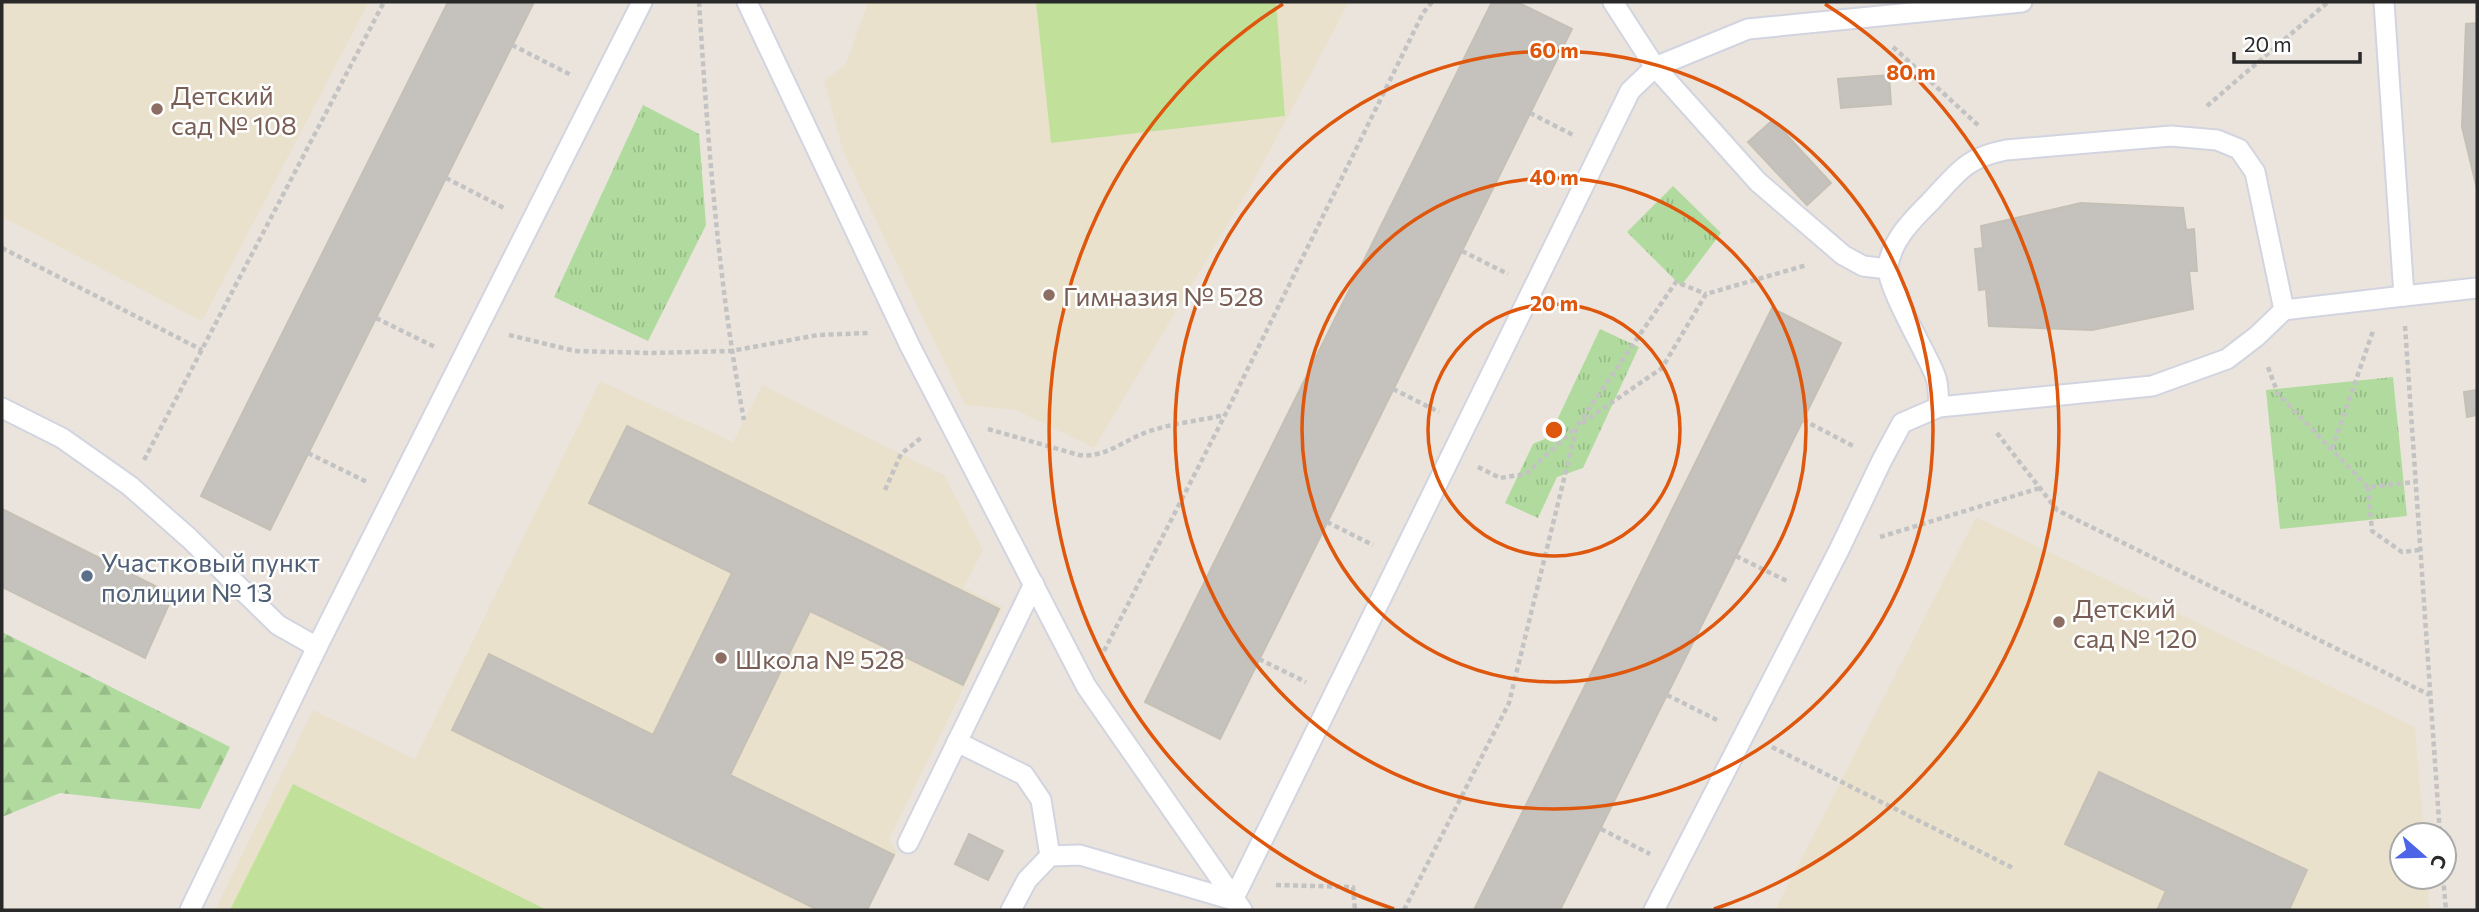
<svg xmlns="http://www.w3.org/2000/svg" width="2479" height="912" font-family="Commissioner,sans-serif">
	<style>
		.education { fill: #eae1cd }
		.grass { fill: url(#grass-tufts) }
		.forest { fill: url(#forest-firs) }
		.pitch { fill: #c1e19b }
		.building { fill: #c5c1bc; stroke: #c5c0b6; stroke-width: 2 }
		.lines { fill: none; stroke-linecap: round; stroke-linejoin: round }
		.lane-casing { stroke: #d2d4e0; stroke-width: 23 }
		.path { stroke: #c3c3c3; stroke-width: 4.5; stroke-dasharray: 5 3.5; stroke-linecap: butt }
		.lane { stroke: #fff; stroke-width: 19 }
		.ring { fill: none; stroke: #de570d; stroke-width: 3.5 }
		.education-dot { fill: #8d6e63; stroke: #fff; stroke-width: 2.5 }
		.service-dot { fill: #5c6f8a; stroke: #fff; stroke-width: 2.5 }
		.labels { text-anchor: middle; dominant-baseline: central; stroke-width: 5; stroke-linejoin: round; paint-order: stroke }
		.education-label { font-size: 26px; fill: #785e54; stroke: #fff; text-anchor: start }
		.service-label { font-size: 26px; fill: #4e5e75; stroke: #fff; text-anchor: start }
		.centre { fill: #de570d; stroke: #fff; stroke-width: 3.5 }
		.ring-label { font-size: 21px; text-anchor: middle; font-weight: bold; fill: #de570d; stroke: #fff; stroke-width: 5; stroke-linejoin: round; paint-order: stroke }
	</style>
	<defs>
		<pattern id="grass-tufts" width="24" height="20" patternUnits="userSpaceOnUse" patternTransform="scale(1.75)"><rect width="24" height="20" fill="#b1db9e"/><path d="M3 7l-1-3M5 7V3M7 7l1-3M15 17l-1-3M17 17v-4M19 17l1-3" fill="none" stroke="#98bc88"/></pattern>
		<pattern id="forest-firs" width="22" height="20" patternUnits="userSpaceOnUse" patternTransform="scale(1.75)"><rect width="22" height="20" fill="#b1db9e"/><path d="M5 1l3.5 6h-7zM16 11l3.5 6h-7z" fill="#98bc88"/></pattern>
	</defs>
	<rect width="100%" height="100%" fill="#eae4dc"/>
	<g class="education">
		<polygon points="2,2 369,2 202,321 2,217"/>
		<polygon points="868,2 1349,2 1252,184 1094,448 1016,410 965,405 844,154 824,81 846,64"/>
		<polygon points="600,381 733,442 762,385 944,475 983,550 964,588 1003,607 889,840 897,851 868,910 215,910 313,710 415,759"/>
		<polygon points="1976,517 2415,727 2424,835 2402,835 2402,877 2427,877 2430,910 1775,910"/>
	</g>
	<g class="grass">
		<polygon points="643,105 699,134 706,225 648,341 554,297"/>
		<polygon points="1673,186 1721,233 1681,286 1627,232"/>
		<polygon points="1600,329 1639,347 1583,468 1557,477 1538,518 1505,503 1533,444 1549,437"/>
		<polygon points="2393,377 2407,516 2280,529 2266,390"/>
	</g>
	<polygon class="forest" points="2,632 230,747 200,809 60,793 2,817"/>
	<g class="pitch">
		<polygon points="1036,2 1276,2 1285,116 1051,143"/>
		<polygon points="293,784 547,910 230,910"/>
	</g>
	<g class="building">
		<polygon points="448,2 534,2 270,530 201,496"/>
		<polygon points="1492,2 1517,2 1572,29 1220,739 1145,702"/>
		<polygon points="2477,23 2477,189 2462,127 2466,24"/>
		<polygon points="1889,75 1891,104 1841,108 1838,79"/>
		<polygon points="1773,120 1831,183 1807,205 1748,142"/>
		<polygon points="2081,203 2183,208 2186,230 2194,229 2197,271 2189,271 2193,309 2092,330 1989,326 1986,289 1979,290 1975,249 1983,248 1981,226"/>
		<polygon points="1772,308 1841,343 1736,556 1560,910 1474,910"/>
		<polygon points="2477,390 2477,415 2467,417 2464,392"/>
		<polygon points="627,426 999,609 963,685 810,611 730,775 894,855 867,910 818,910 452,730 489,654 653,735 732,573 589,503"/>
		<polygon points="2,509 173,595 145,658 2,587"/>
		<polygon points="2099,772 2307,870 2289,910 2157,910 2166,891 2065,844"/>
		<polygon points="969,834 1003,851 988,880 955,864"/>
	</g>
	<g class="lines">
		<g class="lane-casing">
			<g id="lane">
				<polyline points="747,2 910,346 1086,686 1242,910"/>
				<polyline points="2384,2 2404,296 2477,288"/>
				<polyline points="1888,269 1863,266 1843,255 1758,182 1655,67 1748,29 2022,2"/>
				<path d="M 1939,407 C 1938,396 1939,384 1935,375 C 1926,352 1886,286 1888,266 C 1892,239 1914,218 1932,200 C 1959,171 1966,158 2006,150 L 2171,136 L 2217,140 L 2239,149 L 2255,172 L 2284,310"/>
				<polyline points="2,408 62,438 130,486 189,538 278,625 317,647"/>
				<polyline points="957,742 1024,775 1041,800 1050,856"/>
				<polyline points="908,843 1034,584"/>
				<polyline points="190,910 317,647 642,2"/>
				<polyline points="1011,910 1027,880 1050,856 1080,855 1233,900 1630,91 1655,67 1613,2"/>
				<polyline points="1654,910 1839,550 1882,460 1902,423 1939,407 2152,386 2227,359 2257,336 2284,310 2404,296"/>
			</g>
		</g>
		<g class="path">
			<path d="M 699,2 C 708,142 718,283 744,420"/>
			<polyline points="512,45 571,75"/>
			<polyline points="1893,47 1979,126"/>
			<polyline points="2207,106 2328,2"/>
			<polyline points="1530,113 1573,135"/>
			<polyline points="446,178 504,208"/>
			<polyline points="2,248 202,350"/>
			<polyline points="1462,251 1508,274"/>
			<polyline points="376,318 435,347"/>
			<polyline points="2405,326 2440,835"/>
			<polyline points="509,335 575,351 651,353 731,351 818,335 868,333"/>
			<polyline points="2268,367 2278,394 2368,487 2415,482"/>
			<polyline points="1393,389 1439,412"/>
			<polyline points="1803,420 1855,447"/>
			<polyline points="1582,423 1662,368 1706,294 1807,265"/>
			<path d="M 988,429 L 1079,455 C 1104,458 1120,443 1142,434 C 1165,424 1199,421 1224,415"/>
			<polyline points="1997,433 2057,510 2430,695"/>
			<polyline points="2332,449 2373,331"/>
			<polyline points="308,453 367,482"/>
			<polyline points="144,460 384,2"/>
			<polyline points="1478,467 1500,478 1526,474 1575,428"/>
			<polyline points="2368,487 2372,531 2402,552 2420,550"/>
			<polyline points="885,490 901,454 922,437"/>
			<polyline points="1327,522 1373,545"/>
			<polyline points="1880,537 2040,488"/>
			<polyline points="1736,556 1789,582"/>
			<polyline points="1104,651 1225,415 1423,13 1432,2"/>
			<polyline points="1259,659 1306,682"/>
			<polyline points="1667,695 1717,720"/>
			<polyline points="1772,747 2015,869"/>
			<polyline points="1601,829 1650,854"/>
			<polyline points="2443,877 2446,910"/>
			<polyline points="1276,885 1353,887 1355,910"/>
			<polyline points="1404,910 1509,703 1577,426 1676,282 1706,294"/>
		</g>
		<use href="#lane" class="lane"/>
	</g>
	<g class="ring">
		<circle cx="1554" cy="430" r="126"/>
		<circle cx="1554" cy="430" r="252"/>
		<circle cx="1554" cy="430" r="379"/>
		<path d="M1394 909A505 505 0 0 1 1283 4M1825 4A505 505 0 0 1 1714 909"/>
	</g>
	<g class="education-dot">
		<circle cx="157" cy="109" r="7"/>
		<circle cx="1049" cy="295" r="7"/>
		<circle cx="2059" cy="622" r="7"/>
		<circle cx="721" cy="658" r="7"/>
	</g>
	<circle class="service-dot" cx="87" cy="576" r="7"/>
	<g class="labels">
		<g class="education-label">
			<text x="171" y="94">Детский<tspan x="171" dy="30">сад № 108</tspan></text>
			<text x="1063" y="295">Гимназия № 528</text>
			<text x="2073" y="607">Детский<tspan x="2073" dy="30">сад № 120</tspan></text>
			<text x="735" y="658">Школа № 528</text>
		</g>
		<g class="service-label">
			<text x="101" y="561">Участковый пункт<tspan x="101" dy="30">полиции № 13</tspan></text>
		</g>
	</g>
	<circle cx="1554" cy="430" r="10" class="centre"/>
	<g class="ring-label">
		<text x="1554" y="58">60 m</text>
		<text x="1911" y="80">80 m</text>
		<text x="1554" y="185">40 m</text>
		<text x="1554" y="311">20 m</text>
	</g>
	<rect width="2479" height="912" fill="none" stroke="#292929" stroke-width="7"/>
	<g transform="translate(2423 856) rotate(110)"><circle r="33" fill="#ffffff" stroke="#a9a9a9" stroke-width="2"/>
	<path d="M0-5L12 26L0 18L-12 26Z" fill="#4d64e6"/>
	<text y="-10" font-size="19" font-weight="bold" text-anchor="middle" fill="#292929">С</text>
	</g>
	<path d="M2234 52v10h126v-10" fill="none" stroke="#292929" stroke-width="3.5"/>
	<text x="2244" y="52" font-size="21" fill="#292929" stroke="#ffffff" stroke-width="5" paint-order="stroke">20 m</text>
</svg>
